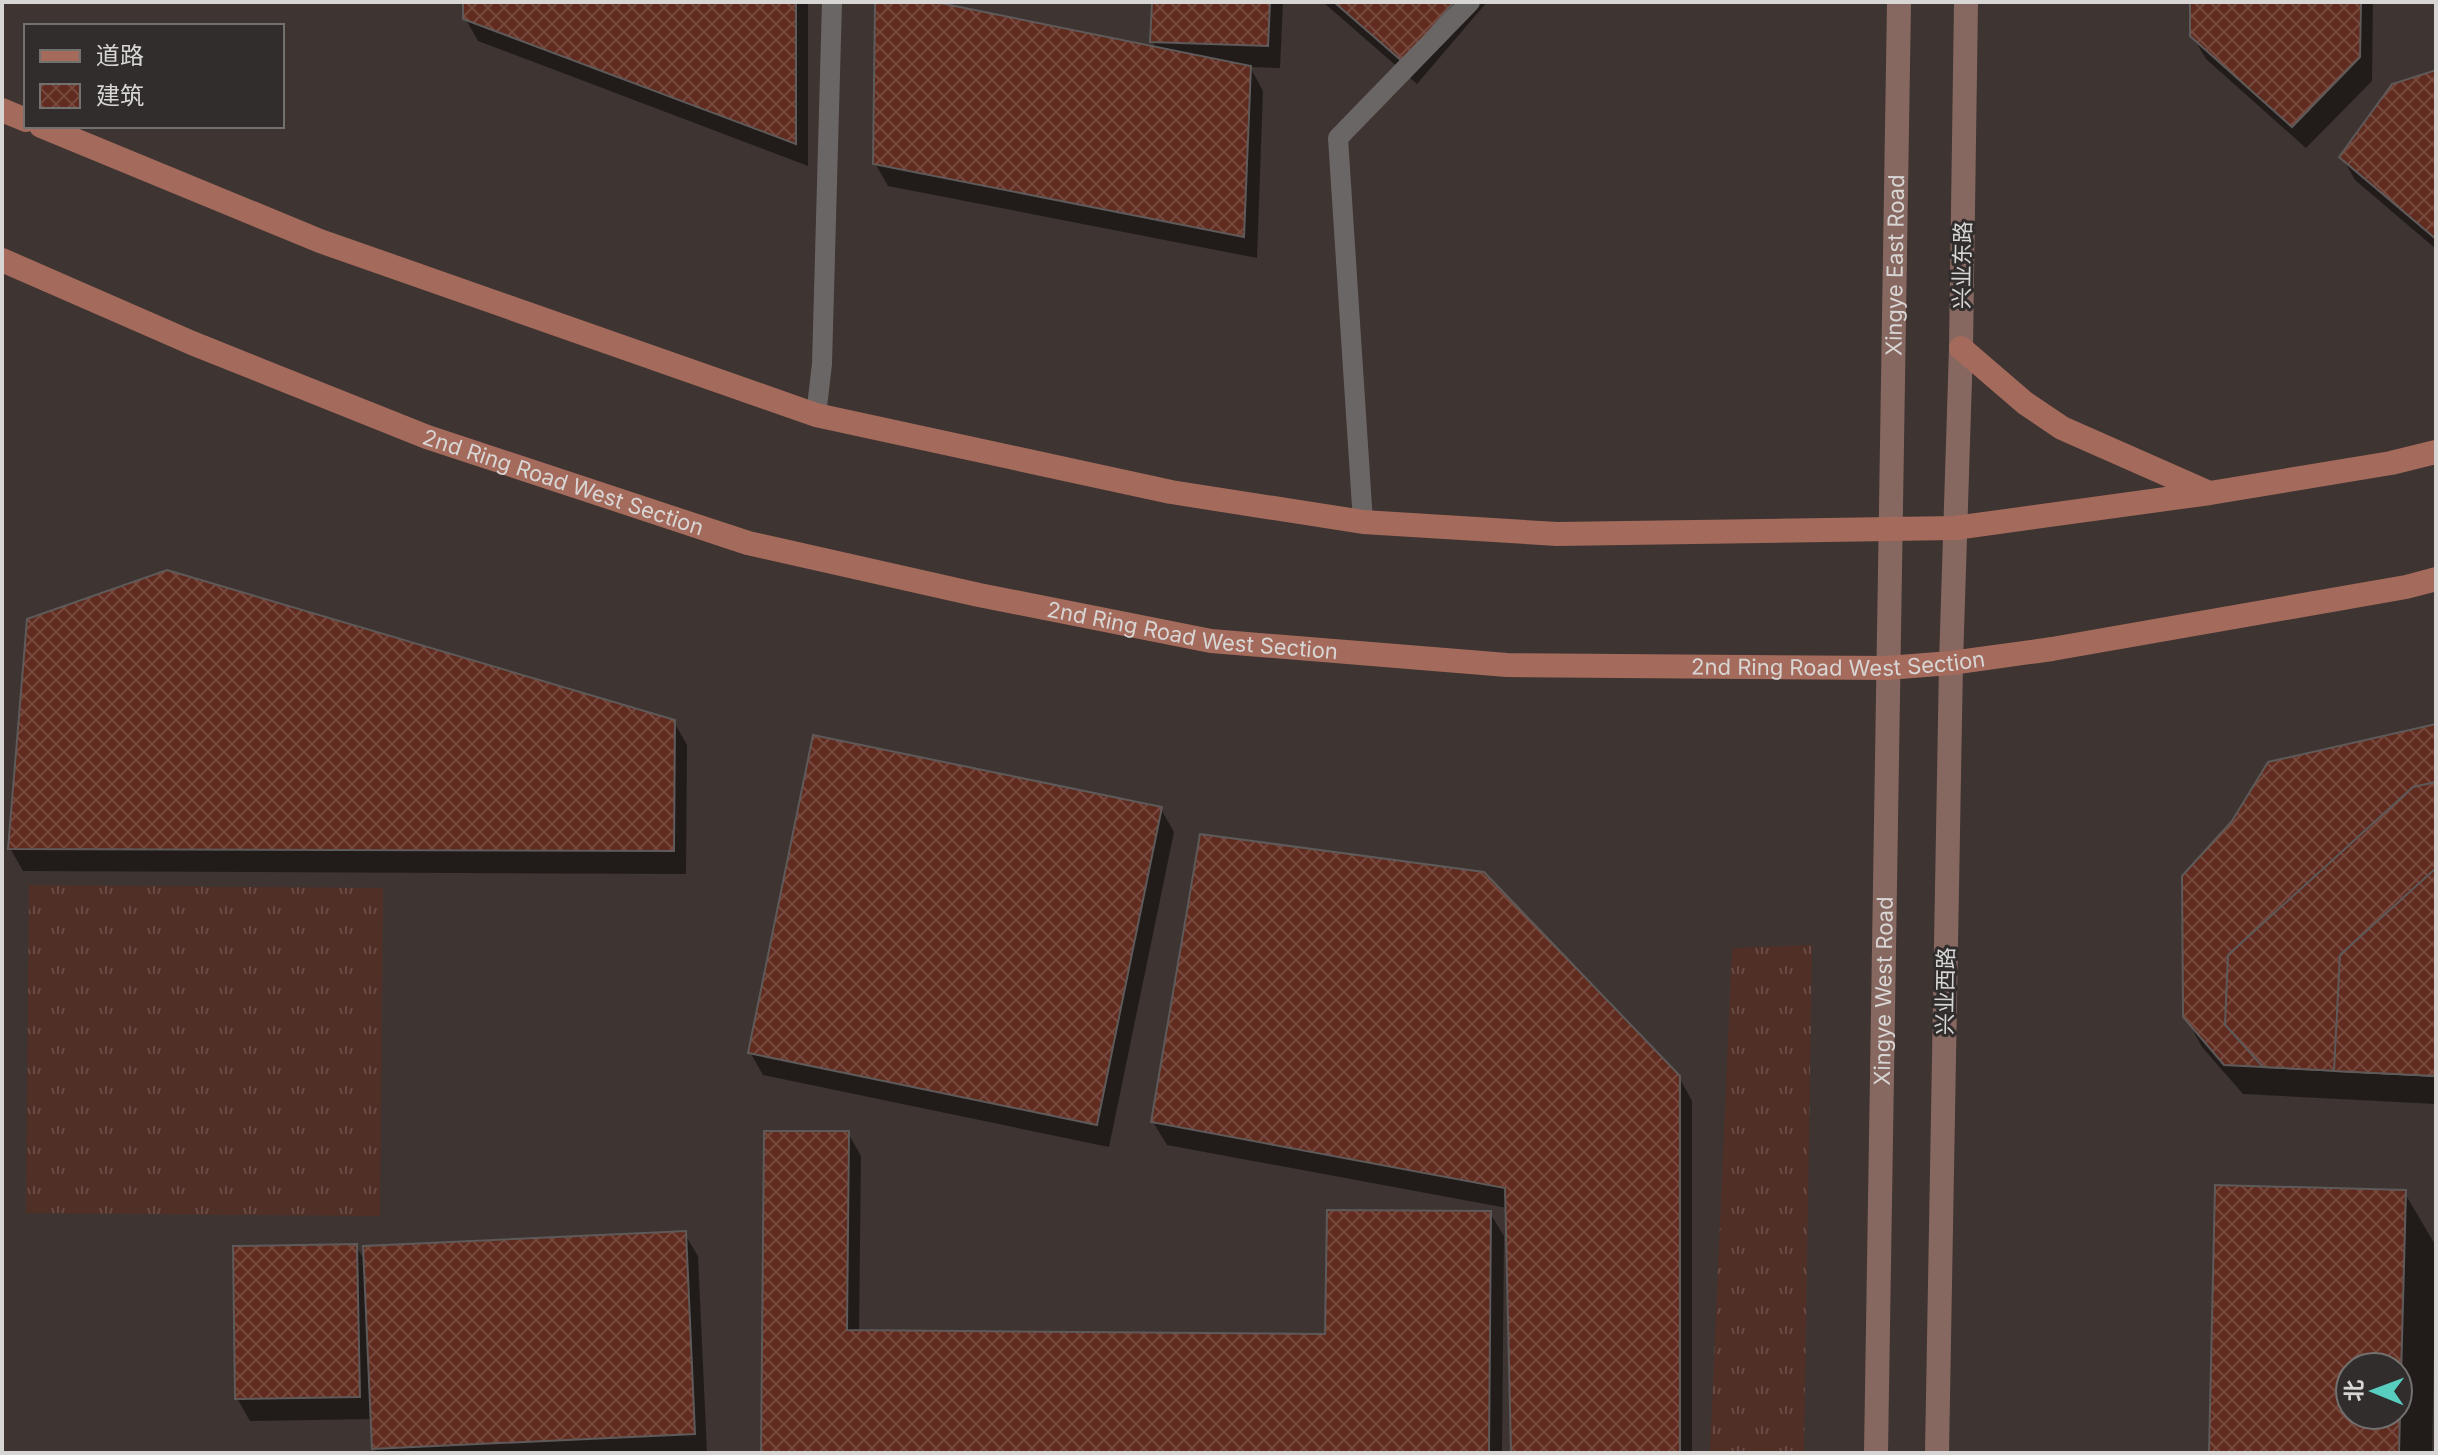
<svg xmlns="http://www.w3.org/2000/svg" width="2438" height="1455" font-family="Inter,'Noto Sans SC',sans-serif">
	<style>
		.built { fill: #3e3431; fill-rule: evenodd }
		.grass { fill: url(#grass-tufts) }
		.shadow { fill: #0007; fill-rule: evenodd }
		.building { fill: url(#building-cross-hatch); stroke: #5d5a59; stroke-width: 2; fill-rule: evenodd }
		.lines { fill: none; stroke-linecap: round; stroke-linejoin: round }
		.lane { stroke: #6a6665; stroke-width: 20 }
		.secondary { stroke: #876860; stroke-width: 24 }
		.primary { stroke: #a46a5b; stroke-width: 24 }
		.labels { text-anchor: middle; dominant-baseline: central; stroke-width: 6; stroke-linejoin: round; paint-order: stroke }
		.street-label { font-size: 22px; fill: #d8d6d5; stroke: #302d2c }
	</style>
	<defs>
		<pattern id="grass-tufts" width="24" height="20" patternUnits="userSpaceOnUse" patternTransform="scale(2)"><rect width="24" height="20" fill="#502f27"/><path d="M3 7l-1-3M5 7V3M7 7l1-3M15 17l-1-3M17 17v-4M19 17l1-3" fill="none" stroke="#684c45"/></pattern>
		<pattern id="building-cross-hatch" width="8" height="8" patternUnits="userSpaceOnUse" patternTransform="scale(2)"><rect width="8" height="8" fill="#612c1f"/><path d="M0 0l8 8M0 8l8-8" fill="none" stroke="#774a3f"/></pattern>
	</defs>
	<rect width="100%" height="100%" fill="#302d2c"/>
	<path class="built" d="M 2,2 L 2436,2 L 2436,1453 L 2,1453 ZM 26,26 L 282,26 L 282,126 L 26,126 ZM 2350,1367 L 2398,1367 L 2398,1415 L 2350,1415 Z"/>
	<g class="grass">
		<polygon points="29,885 383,888 380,1216 26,1213"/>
		<polygon points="1812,945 1804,1453 1710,1453 1732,948"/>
	</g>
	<g class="shadow">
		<polygon points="465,2 808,2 808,166 478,41 465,18"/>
		<polygon points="877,2 925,2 1156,49 1152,41 1154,2 1283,2 1280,68 1250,67 1263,91 1257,258 888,186 875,163"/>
		<polygon points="1323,2 1487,2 1417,84"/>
		<polygon points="2192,2 2373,2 2372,81 2306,148 2206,59 2192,35"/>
		<polygon points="2436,72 2436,249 2355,180 2342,157"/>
		<polygon points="674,722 687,745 686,874 23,871 10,848"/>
		<polygon points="2436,726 2436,1104 2243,1094 2202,1047 2185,1016 2234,822"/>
		<polygon points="1161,809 1174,832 1109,1147 763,1075 750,1052"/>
		<polygon points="1679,1077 1692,1101 1692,1453 1513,1453 1507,1208 1167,1145 1153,1122"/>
		<polygon points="848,1133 861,1156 859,1332 1327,1336 1490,1213 1504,1236 1502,1453 763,1453"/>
		<path d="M 2404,1192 L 2436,1246 L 2432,1453 L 2211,1453 ZM 2350,1367 L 2398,1367 L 2398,1415 L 2350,1415 Z"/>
		<polygon points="684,1233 698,1256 707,1453 377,1453 374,1448 373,1419 250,1421 237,1398 356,1246 366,1263"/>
	</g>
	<g class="building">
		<polygon points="463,2 796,2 796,144 463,19"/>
		<polygon points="875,2 935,2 1251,66 1244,237 873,164"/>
		<polygon points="1152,2 1270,2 1268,46 1150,42"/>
		<polygon points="1334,2 1454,2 1403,62"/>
		<polygon points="2190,2 2361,2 2360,57 2292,127 2190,36"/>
		<polygon points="2436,70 2436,239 2339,157 2392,84"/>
		<polygon points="167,570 675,720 674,851 8,849 27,619"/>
		<polygon points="2436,724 2436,1076 2224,1065 2183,1017 2182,876 2232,821 2268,762"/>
		<polygon points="813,735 1162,807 1097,1125 748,1053"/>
		<polygon points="2436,782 2436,1076 2263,1067 2225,1025 2228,955 2413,787"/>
		<polygon points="1200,834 1484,872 1680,1076 1680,1453 1511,1453 1505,1188 1151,1122"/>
		<polygon points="2436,868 2436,1076 2334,1071 2340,955"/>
		<polygon points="764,1131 849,1131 847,1330 1325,1334 1327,1210 1491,1211 1489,1453 761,1453"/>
		<path d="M 2215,1185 L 2406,1190 L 2399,1453 L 2209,1453 ZM 2350,1367 L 2398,1367 L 2398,1415 L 2350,1415 Z"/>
		<polygon points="686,1231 695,1434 372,1449 363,1246"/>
		<polygon points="357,1244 360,1397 235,1399 233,1246"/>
	</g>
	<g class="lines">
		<g class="lane">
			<polyline points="816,415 822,364 832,2"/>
			<polyline points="1363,522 1338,138 1470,2"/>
		</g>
		<g class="secondary">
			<path id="s1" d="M 1876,1453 L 1899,2"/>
			<polyline points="1937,1453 1951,663 1961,348 1966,2"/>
		</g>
		<g class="primary">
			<polyline points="2,110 26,120"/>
			<polyline points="41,126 320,241 816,415 1171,492 1363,522 1557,534 1955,528 2210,493 2391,463 2436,452"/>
			<path id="s2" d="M 2,260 L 192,343 L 427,437 L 748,543 L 979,595 L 1211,641 L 1507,665 L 1887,668 L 1951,663 L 2052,649 L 2406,587 L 2436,579"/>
			<polyline points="1961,348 2025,403 2062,428 2207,492"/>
		</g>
	</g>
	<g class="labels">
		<g class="street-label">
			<text transform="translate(1962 265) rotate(-89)">兴业东路</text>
			<text stroke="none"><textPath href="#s1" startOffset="1188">Xingye East Road</textPath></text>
			<text stroke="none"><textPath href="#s2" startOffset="604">2nd Ring Road West Section</textPath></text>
			<text stroke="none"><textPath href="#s2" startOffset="1252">2nd Ring Road West Section</textPath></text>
			<text stroke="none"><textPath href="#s2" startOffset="1900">2nd Ring Road West Section</textPath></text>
			<text transform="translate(1945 991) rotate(-89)">兴业西路</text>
			<text stroke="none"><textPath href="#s1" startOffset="462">Xingye West Road</textPath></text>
		</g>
	</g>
	<rect width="2438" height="1455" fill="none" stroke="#d8d6d5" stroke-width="8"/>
	<rect x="24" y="24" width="260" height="104" fill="#302d2c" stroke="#737170" stroke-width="2"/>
	<rect x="40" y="50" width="40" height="12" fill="#a46a5b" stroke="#737170" stroke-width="2"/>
	<text x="96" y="64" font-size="24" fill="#d8d6d5">道路</text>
	<rect x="40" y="84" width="40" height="24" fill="url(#building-cross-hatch)" stroke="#737170" stroke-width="2"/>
	<text x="96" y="104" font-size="24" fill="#d8d6d5">建筑</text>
	<g transform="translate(2374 1391) rotate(271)"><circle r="38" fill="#302d2c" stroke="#737170" stroke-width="2"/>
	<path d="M0-6L14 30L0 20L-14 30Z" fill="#58cec1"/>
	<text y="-12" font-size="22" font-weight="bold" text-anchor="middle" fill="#d8d6d5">北</text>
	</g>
</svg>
